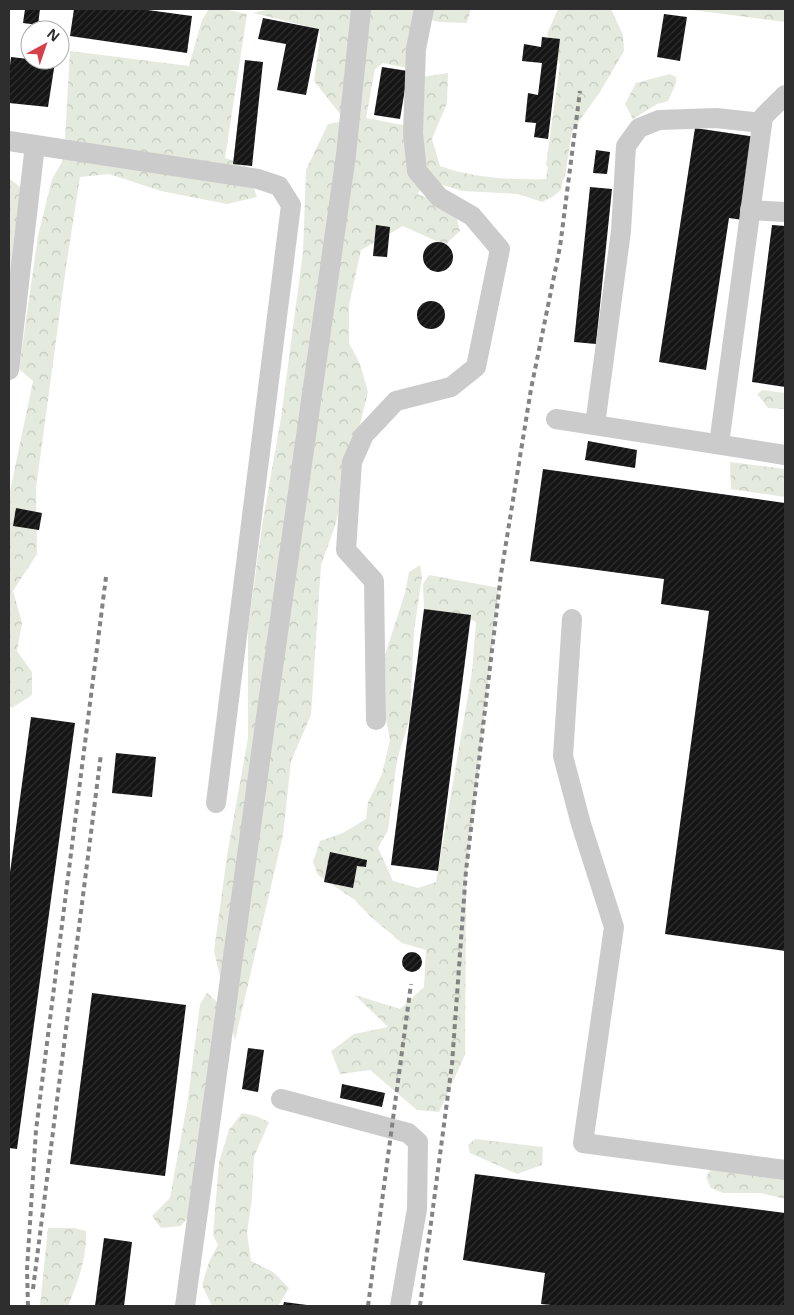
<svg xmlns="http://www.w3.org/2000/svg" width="794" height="1315" font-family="'Noto Sans',sans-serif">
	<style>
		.forest { fill: url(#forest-crowns) }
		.building { fill: url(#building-hatch) }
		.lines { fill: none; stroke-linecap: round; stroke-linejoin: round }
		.minor { stroke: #cbcbcb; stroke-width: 20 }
		.rail { stroke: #838383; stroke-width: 4; stroke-dasharray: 5 4; stroke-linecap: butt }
	</style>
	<defs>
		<pattern id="forest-crowns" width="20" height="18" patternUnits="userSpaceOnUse" patternTransform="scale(1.25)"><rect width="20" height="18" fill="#e4eadd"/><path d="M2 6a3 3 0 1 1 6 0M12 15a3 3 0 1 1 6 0" fill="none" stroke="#c4c9be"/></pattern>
		<pattern id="building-hatch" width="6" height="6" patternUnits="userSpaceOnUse" patternTransform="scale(1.25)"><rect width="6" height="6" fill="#151515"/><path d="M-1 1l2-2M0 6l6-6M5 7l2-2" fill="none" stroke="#2f2f2f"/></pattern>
	</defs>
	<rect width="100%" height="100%" fill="#fff"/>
	<g class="forest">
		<polygon points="209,9 224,9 247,14 225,158 245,165 257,197 227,204 161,191 109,174 80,177 66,267 36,488 37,554 13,591 22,623 17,651 32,672 32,695 12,708 9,705 9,496 33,381 19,369 38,236 52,179 61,164 70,140 65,139 70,51 189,66 202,20"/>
		<path d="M 270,9 L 471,9 L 467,23 L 439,22 L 414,16 L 408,68 L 383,63 L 375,69 L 366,118 L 408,126 L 421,77 L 448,73 L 447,103 L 432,139 L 440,166 C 473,178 511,180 546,179 L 548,167 L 546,165 L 560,64 L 547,34 L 558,9 L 611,9 L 623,35 L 624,51 L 600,92 L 572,131 L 565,176 L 563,180 L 561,190 L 552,197 L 542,202 L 518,194 L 463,191 L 429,181 L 417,194 L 425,197 L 451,194 L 460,231 L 445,245 L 403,226 L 361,250 L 349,305 L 349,343 L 360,364 L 368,392 L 335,526 L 321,565 L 311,715 L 291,761 L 283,835 L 235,1040 L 214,951 L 227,856 L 248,738 L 248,628 L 263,520 L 281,418 L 303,252 L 306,170 L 328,124 L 350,120 L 341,115 L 314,81 L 320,37 L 319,29 L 253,13 Z"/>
		<polygon points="685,9 785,9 785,22"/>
		<polygon points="670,74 676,77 676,83 668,101 657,104 633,119 625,104 636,83"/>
		<polygon points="10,179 29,194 9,294 9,180"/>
		<polygon points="763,390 785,393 785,409 768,408 757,394"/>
		<polygon points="730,462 785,469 785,497 731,489"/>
		<polygon points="420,565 422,577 414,631 410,717 397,760 388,830 378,848 393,881 418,888 436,882 472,672 476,622 460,614 424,609 423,584 429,575 499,588 466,877 465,1055 439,1112 417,1110 370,1070 340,1074 331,1051 354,1034 388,1027 355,995 400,1009 424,987 426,950 402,943 371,917 355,900 318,875 313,862 320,841 343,833 366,819 368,802 382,774 390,740 386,719 385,655 405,593 409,572"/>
		<polygon points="207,993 217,1002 193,1210 181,1226 161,1228 152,1216 170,1198 188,1099 200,1004"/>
		<polygon points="242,1113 256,1116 269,1122 254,1157 252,1198 247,1233 251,1261 273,1272 289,1288 278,1306 212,1306 202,1285 209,1262 218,1245 213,1235 219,1162 229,1130"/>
		<polygon points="475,1139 543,1147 542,1165 517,1174 470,1153 468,1145"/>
		<polygon points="714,1165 785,1172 785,1199 761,1193 723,1193 711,1188 706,1177"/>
		<path d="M 48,1228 L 74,1228 L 86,1231 C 87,1258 78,1281 68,1306 L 40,1306 Z"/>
	</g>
	<g class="building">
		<polygon points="25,9 40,9 38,25 23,23"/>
		<polygon points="74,9 140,9 192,16 187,53 70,36"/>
		<polygon points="664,14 687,17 680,61 657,57"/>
		<polygon points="263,18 319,29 306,95 277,90 286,44 258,39"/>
		<polygon points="542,37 560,39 548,139 534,137 536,123 525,122 528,93 538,95 542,63 522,61 524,44 541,47"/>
		<polygon points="11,57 55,62 48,107 9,103 9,73"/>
		<polygon points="245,60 263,62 252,166 233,164"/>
		<polygon points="382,67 408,71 400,119 374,115"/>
		<polygon points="695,128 756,137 743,220 729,218 706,370 659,362"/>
		<polygon points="596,150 610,152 607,174 593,173"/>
		<polygon points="590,187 612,189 596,344 574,342"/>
		<polygon points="376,225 390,227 387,257 373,256"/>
		<polygon points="772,225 785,226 785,387 752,382"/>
		<circle cx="438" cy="257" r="15"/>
		<circle cx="431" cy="315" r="14"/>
		<polygon points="588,441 637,450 635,468 585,460"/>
		<polygon points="543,469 785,503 785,951 665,934 709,611 661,604 664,579 530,561"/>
		<polygon points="16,508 42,513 39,530 13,526"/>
		<polygon points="424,609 471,615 438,871 391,865"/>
		<polygon points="31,717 75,723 17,1149 9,1148 9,880"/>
		<polygon points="116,753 156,757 152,797 112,793"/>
		<polygon points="330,852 367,860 366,867 357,866 353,888 324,882"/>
		<circle cx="412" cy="962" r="10"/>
		<polygon points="92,993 186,1005 165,1176 70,1164"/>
		<polygon points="248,1048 264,1050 258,1092 242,1089"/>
		<polygon points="342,1084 385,1093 382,1107 340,1098"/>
		<polygon points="475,1174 785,1213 785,1306 561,1306 541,1304 545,1273 463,1260"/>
		<polygon points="104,1238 132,1242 124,1306 95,1306"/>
		<polygon points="284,1302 307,1305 307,1306 283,1306"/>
	</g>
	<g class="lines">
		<g class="minor">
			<polyline points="9,141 258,179 279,186 291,205 216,803"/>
			<polyline points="750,210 785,212"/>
			<polyline points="9,370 35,145"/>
			<polyline points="556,419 785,455"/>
			<polyline points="595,425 621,231 626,146 639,128 659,120 716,118 762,123"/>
			<polyline points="719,444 763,117 785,95"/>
			<polyline points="572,619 563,756 581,824 614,927 583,1143 785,1170"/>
			<polyline points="376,720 374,581 346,550 352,462 364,435 396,401 451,387 476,367 500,249 472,216 439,197 417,171 413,133 416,49 424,9"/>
			<polyline points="281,1099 408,1133 418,1142 417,1209 400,1306"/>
			<polyline points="185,1306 267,710 346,155 361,9"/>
		</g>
		<g class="rail">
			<polyline points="33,1289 101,754"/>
			<polyline points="28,1306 27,1269 36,1130 106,577"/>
			<polyline points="368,1306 411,984"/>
			<polyline points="420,1306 452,1064 466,871 501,574 531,389 560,247 580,91"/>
		</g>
	</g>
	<rect width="794" height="1315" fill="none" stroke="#2e2e2e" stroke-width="20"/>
	<g transform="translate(45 45) rotate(40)"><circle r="24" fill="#ffffff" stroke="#ababab"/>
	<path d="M0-4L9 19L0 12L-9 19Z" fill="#d5404a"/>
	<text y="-8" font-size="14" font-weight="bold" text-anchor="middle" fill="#2e2e2e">N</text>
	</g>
</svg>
